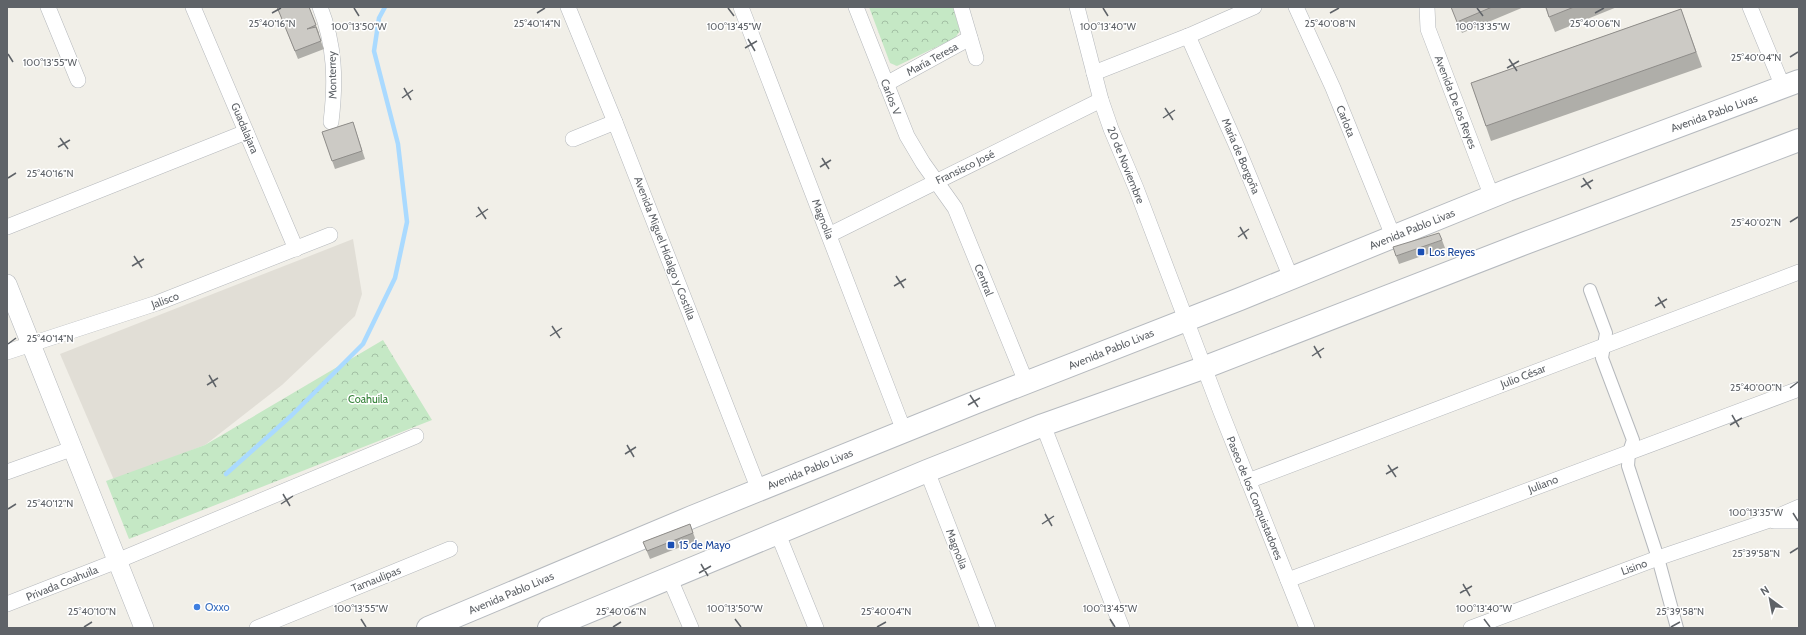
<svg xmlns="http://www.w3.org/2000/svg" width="1806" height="635" font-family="Cabin,sans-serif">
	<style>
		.education { fill: #e1ded6 }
		.forest { fill: url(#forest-crowns) }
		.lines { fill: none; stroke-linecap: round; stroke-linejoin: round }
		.stream { stroke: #aadaff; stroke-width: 4.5 }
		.pedestrian-casing { stroke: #b5b8bc; stroke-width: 14 }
		.minor-casing { stroke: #b5b8bc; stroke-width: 16 }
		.tertiary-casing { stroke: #b5b8bc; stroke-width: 20 }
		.secondary-casing { stroke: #b6babf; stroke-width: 24 }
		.pedestrian { stroke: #fff; stroke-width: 12 }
		.minor { stroke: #fff; stroke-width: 15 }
		.tertiary { stroke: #fff; stroke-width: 19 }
		.secondary { stroke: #fff; stroke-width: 22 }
		.wall { fill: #afaea9 }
		.building { fill: #cccac5; stroke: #8f8d8a }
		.ticks { fill: none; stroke: #5f6368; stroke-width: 1.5 }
		.transit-dot { fill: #1a4fb4; stroke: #fff; stroke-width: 1.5 }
		.shop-dot { fill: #3f7fe0; stroke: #fff; stroke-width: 1.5 }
		.labels { text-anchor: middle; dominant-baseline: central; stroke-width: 3; stroke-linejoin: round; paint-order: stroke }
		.street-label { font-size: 11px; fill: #5f6368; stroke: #fff }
		.transit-label { font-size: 11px; fill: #164399; stroke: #fff; text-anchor: start }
		.park-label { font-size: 11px; fill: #348238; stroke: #fff }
		.shop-label { font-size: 11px; fill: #366cbe; stroke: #fff; text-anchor: start }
		.ticks-label { font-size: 10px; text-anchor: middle; fill: #5f6368; stroke: #fff; stroke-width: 3; stroke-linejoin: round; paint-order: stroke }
	</style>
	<defs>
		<pattern id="forest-crowns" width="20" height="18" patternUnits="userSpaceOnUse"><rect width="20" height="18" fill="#c5e8c5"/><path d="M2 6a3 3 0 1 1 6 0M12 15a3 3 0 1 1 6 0" fill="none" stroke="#a3c0a4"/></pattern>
	</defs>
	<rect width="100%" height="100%" fill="#f1efe8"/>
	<polygon class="education" points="353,239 362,294 355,316 282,385 205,445 114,480 60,354"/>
	<g class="forest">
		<polygon points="869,7 953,7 960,31 955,38 897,66 890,63"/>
		<polygon points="383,340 432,420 129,539 106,481 205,445"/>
	</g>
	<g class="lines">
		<polyline class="stream" points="226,474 292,415 363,344 395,278 407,222 398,144 374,51 379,18 385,7"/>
		<g class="pedestrian-casing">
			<polyline id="pedestrian" points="1590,290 1606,333 1602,358 1633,440 1629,452 1628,466 1658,558 1677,628"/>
		</g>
		<g class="minor-casing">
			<g id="minor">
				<polyline points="48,7 78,80"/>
				<polyline points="193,7 296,249"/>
				<path d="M 320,7 C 335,45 336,81 331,122"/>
				<polyline points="568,7 615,122 759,490"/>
				<polyline points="741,7 904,431"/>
				<polyline points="856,7 907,136 923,163 955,208 1026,382"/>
				<polyline points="961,7 976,58"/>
				<polyline points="1077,7 1101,100 1111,129 1136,188 1221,412 1307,628"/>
				<polyline points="1296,7 1333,88 1393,236"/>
				<polyline points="1427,7 1428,29 1492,197"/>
				<polyline points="1750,7 1783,87"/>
				<polyline points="1188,36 1238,149 1291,278"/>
				<polyline points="1094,73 1188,36 1254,7"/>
				<polyline points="886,84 970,38"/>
				<polyline points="573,139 615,122"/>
				<polyline points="7,227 246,132"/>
				<polyline points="829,235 1101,100"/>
				<polyline points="7,352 157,303 330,235"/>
				<polyline points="1043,425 1122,628"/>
				<polyline points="927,471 988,628"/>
				<polyline points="7,472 74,448"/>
				<polyline points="1248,481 1799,272"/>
				<polyline points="1774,521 1799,521"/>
				<polyline points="778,534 816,628"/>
				<polyline points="670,579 691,628"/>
				<polyline points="1288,580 1799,389"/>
				<polyline points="7,604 117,561 416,436"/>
				<polyline points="257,628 450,549"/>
				<polyline points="1471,628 1658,558 1767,521 1799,507"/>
			</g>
		</g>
		<g class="tertiary-casing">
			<polyline id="tertiary" points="7,284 144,628"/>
		</g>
		<g class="secondary-casing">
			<g id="secondary">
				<polyline points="428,628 692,517 974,403 1240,299 1508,190 1799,81"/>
				<polyline points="549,628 927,471 1043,425 1203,368 1528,242 1799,140"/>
			</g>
		</g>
		<use href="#pedestrian" class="pedestrian"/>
		<use href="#minor" class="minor"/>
		<use href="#tertiary" class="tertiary"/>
		<use href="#secondary" class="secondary"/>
	</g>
	<g class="wall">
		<polygon points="277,7 309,7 319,33 318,34 324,49 298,59"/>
		<polygon points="1451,7 1524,7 1462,33"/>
		<polygon points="1545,7 1617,7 1555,32"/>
		<polygon points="1681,9 1702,67 1491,141 1471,83"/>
		<polygon points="353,122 365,159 335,169 322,132"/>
		<polygon points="1442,240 1445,248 1399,264 1396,256"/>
		<polygon points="690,524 696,541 650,559 643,542"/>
	</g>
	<g class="building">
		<polygon points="277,7 309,7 316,25 307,29 316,27 321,41 295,51"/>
		<polygon points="1451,7 1492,7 1457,22"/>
		<polygon points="1546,7 1574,7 1549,17"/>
		<polygon points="1681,9 1696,52 1486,126 1471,83"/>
		<polygon points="353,122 362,151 332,161 322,132"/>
		<polygon points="1439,233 1442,240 1396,256 1393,247"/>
		<polygon points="690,524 693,533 647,551 643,542"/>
	</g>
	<path class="ticks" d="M 354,8 L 359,16M 728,8 L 734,16M 1103,8 L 1108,16M 1477,8 L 1483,16M 272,13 L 281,8M 537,13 L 545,8M 1330,13 L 1339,8M 1595,13 L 1604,8M 748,39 L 755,51M 745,48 L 757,41M 8,54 L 13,62M 1790,57 L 1798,52M 1509,59 L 1517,71M 1507,68 L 1519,61M 404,88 L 411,100M 402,98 L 413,90M 1165,108 L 1173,120M 1163,118 L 1175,110M 60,138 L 68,149M 58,147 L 70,140M 822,158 L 829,169M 820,167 L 831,160M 8,178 L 16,173M 1583,178 L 1591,189M 1581,187 L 1593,180M 478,207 L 486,219M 476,217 L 488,209M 1790,222 L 1798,217M 1240,227 L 1247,239M 1238,237 L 1249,229M 134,256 L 142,268M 132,266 L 144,259M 896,276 L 904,288M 894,286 L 906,279M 1658,297 L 1665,308M 1655,306 L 1667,299M 552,326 L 560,338M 550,336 L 562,328M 8,344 L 16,338M 1314,346 L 1321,358M 1312,356 L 1324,348M 209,375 L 216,387M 207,385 L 218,378M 1790,388 L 1798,382M 970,395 L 978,407M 968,405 L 980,398M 1732,415 L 1739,427M 1730,425 L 1742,418M 627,445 L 634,457M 625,454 L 636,447M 1388,465 L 1396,477M 1386,474 L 1398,467M 283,494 L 290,506M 281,504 L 293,496M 8,509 L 16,504M 1793,513 L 1798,521M 1045,514 L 1052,526M 1042,524 L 1054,516M 1790,553 L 1798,548M 701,564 L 708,576M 699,573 L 711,566M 1463,584 L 1470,596M 1460,593 L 1472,586M 361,619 L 366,627M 735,619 L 741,627M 1110,619 L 1115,627M 1484,619 L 1490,627M 84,627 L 92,622M 613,627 L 621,622M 877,627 L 886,622M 1671,627 L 1680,622"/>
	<g class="transit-dot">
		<rect x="1417" y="248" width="8" height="8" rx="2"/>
		<rect x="667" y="541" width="8" height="8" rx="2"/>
	</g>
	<circle class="shop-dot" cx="197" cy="607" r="4"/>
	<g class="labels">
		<g class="street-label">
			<text transform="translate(932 59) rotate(-29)">María Teresa</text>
			<text transform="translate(332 75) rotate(-91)">Monterrey</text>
			<text transform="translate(891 97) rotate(69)">Carlos V</text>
			<text transform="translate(1456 102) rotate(69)">Avenida De los Reyes</text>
			<text transform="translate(1714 113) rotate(-20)">Avenida Pablo Livas</text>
			<text transform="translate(1346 121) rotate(68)">Carlota</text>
			<text transform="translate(245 128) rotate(67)">Guadalajara</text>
			<text transform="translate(1241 156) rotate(67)">María de Borgoña</text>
			<text transform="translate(1126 165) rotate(68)">20 de Noviembre</text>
			<text transform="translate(965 167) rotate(-26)">Fransisco José</text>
			<text transform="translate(823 219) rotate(69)">Magnolia</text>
			<text transform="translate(1412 229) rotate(-22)">Avenida Pablo Livas</text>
			<text transform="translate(665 248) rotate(69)">Avenida Miguel Hidalgo y Costilla</text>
			<text transform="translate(984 280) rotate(68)">Central</text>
			<text transform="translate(165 300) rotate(-20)">Jalisco</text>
			<text transform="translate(1111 349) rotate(-22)">Avenida Pablo Livas</text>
			<text transform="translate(1523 376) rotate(-21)">Julio César</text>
			<text transform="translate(810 469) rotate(-22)">Avenida Pablo Livas</text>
			<text transform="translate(1543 484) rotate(-21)">Juliano</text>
			<text transform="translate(1255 498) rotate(68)">Paseo de los Conquistadores</text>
			<text transform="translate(957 549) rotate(69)">Magnolia</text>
			<text transform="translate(1634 567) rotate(-20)">Lisino</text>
			<text transform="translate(376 579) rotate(-22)">Tamaulipas</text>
			<text transform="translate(62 583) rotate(-22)">Privada Coahuila</text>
			<text transform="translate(511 593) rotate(-23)">Avenida Pablo Livas</text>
		</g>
		<g class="transit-label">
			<text x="1429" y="252">Los Reyes</text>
			<text x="679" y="545">15 de Mayo</text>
		</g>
		<g class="park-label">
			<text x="368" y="399">Coahuila</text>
		</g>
		<g class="shop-label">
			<text x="205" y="607">Oxxo</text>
		</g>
	</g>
	<g class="ticks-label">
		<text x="272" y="27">25°40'16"N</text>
		<text x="537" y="27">25°40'14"N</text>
		<text x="1330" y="27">25°40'08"N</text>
		<text x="1595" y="27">25°40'06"N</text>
		<text x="734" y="30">100°13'45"W</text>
		<text x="1108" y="30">100°13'40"W</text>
		<text x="359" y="30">100°13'50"W</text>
		<text x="1483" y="30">100°13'35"W</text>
		<text x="1756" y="61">25°40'04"N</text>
		<text x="50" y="66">100°13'55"W</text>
		<text x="50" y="177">25°40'16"N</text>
		<text x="1756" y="226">25°40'02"N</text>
		<text x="50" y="342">25°40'14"N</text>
		<text x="1756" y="391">25°40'00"N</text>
		<text x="50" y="507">25°40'12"N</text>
		<text x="1756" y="516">100°13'35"W</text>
		<text x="1756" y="557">25°39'58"N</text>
		<text x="361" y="612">100°13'55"W</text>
		<text x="735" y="612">100°13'50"W</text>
		<text x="1110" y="612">100°13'45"W</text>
		<text x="1484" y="612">100°13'40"W</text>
		<text x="92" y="615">25°40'10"N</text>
		<text x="621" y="615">25°40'06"N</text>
		<text x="886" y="615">25°40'04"N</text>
		<text x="1680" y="615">25°39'58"N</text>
	</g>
	<rect width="1806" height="635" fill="none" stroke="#5f6368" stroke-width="16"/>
	<g transform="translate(1770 599) rotate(328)" stroke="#ffffff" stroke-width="3" paint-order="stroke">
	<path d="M0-3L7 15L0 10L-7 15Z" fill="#5f6368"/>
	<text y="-6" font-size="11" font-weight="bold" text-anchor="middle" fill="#5f6368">N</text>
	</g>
</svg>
